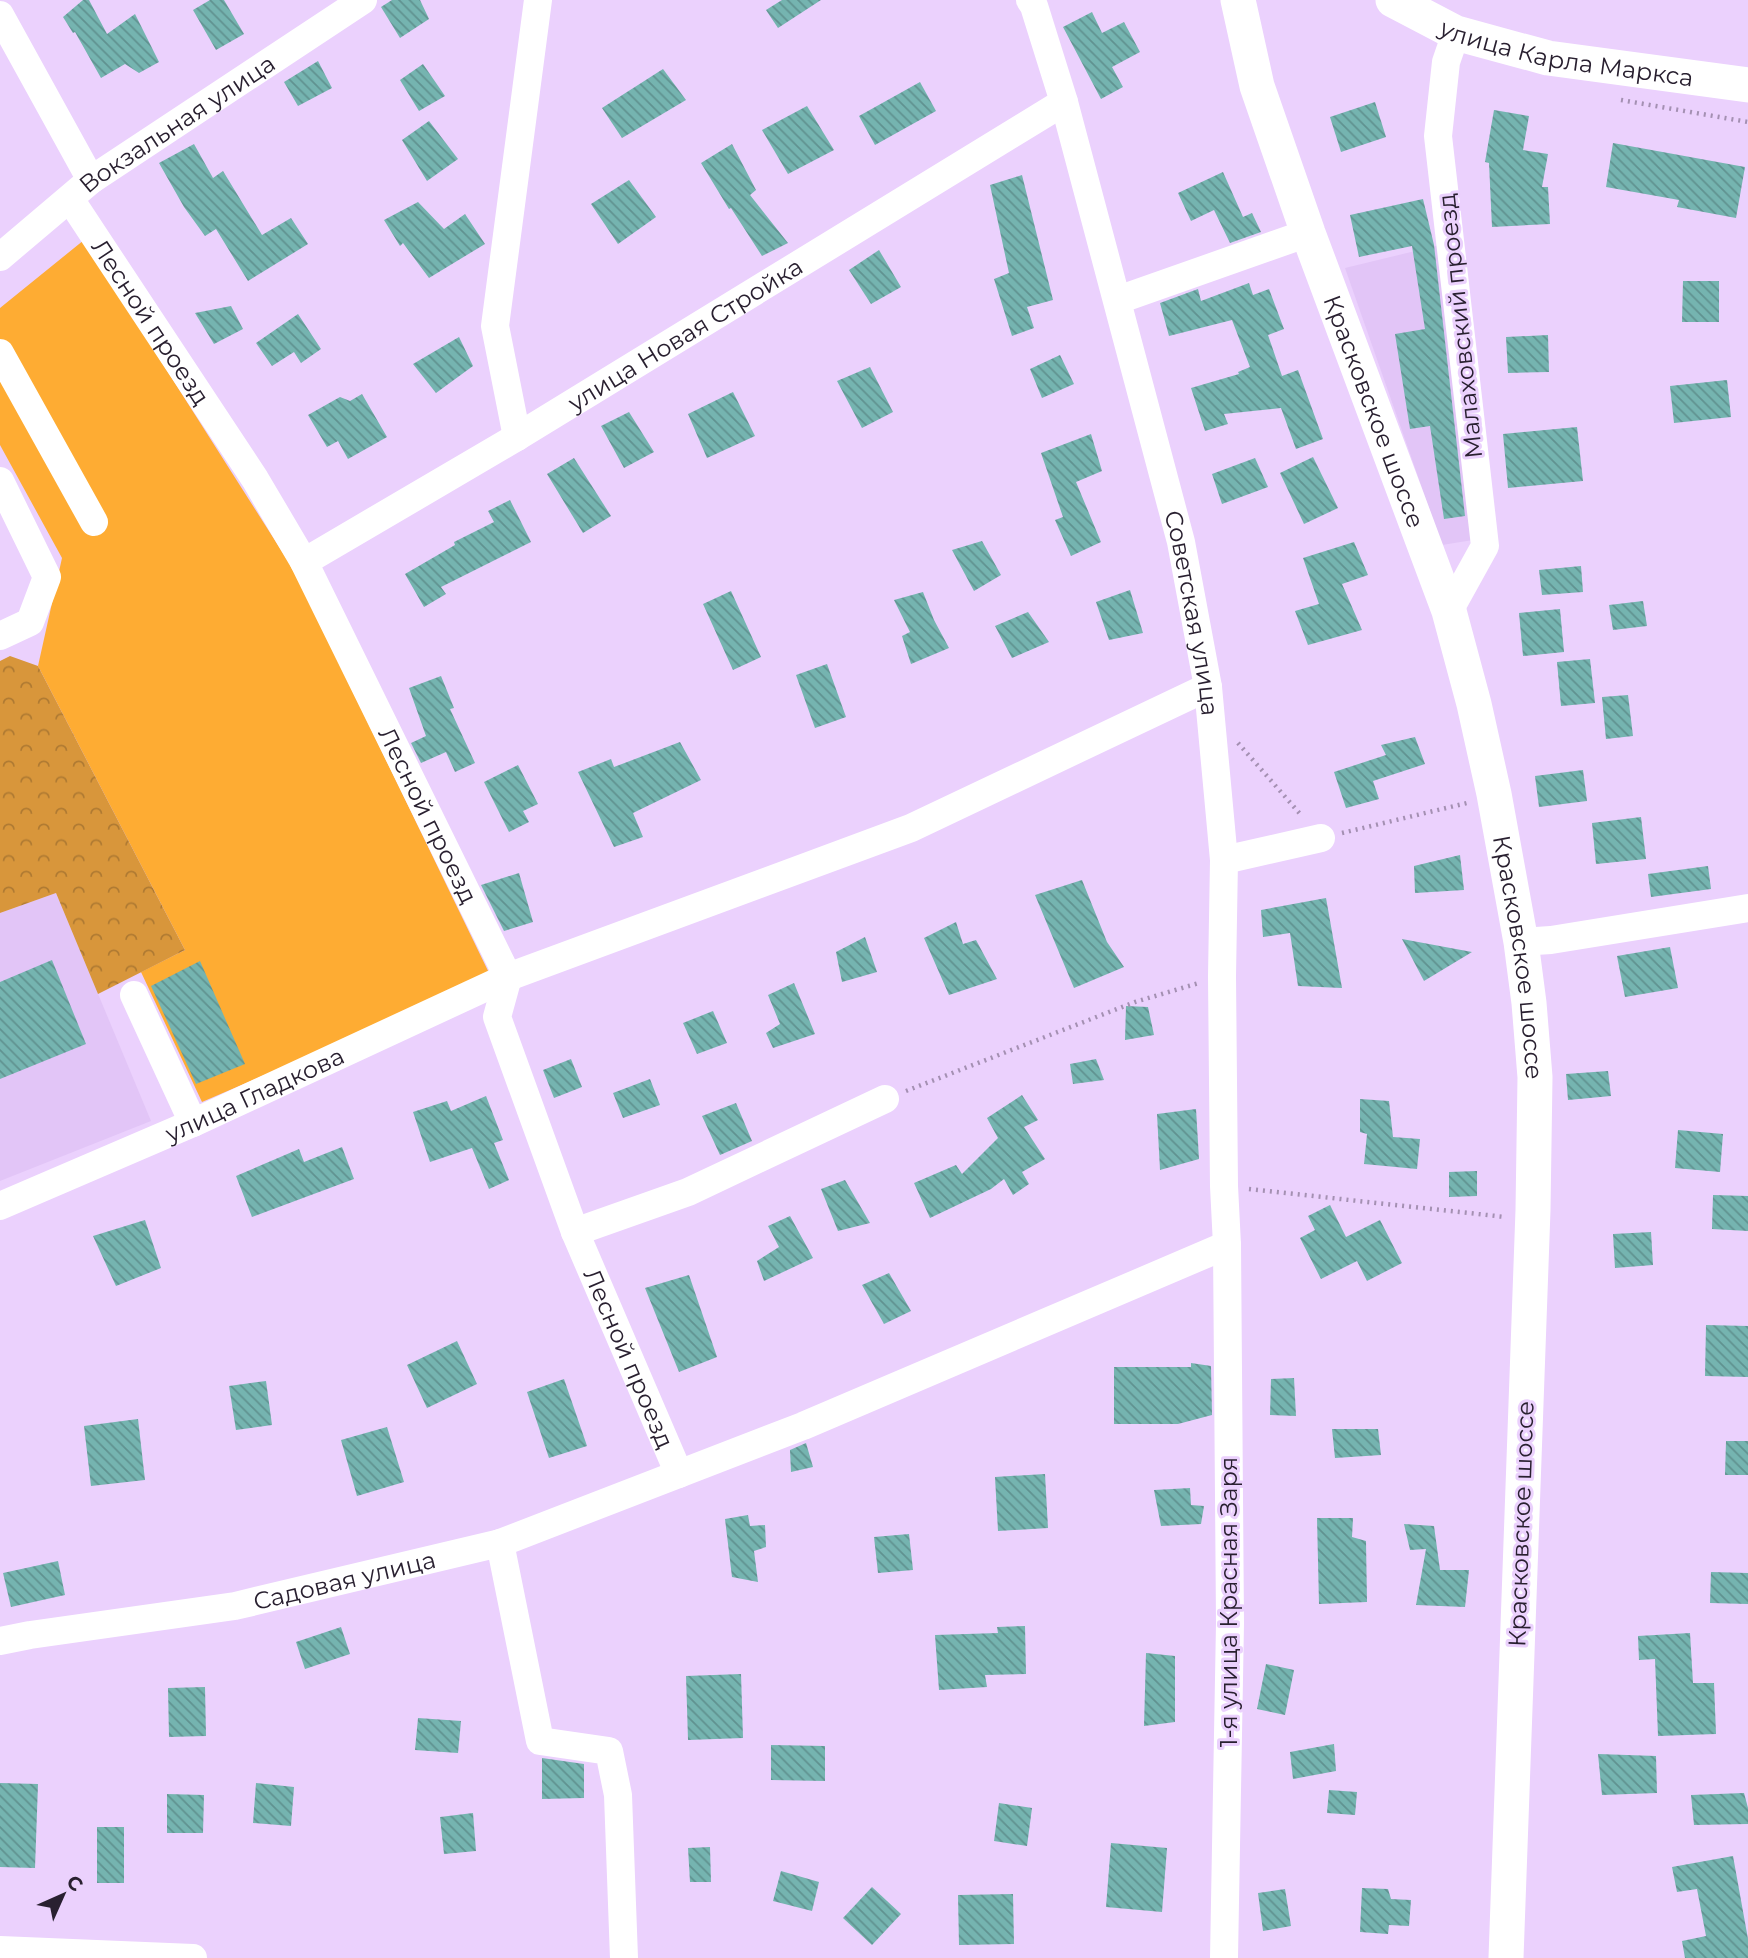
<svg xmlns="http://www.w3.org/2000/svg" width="1748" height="1958" font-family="Montserrat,sans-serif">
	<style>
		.built { fill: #e2c5f7 }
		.green { fill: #feac33 }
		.forest { fill: url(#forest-crowns) }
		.building { fill: url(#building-back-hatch) }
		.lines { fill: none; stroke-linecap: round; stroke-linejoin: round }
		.path { stroke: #a490b2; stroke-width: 4.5; stroke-dasharray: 2 5; stroke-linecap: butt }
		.minor { stroke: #fff; stroke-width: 28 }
		.major { stroke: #fff; stroke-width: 35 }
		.labels { text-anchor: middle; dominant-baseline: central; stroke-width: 6; stroke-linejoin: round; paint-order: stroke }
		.street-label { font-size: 24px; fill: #292030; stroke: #ebd1fd }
	</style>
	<defs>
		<pattern id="forest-crowns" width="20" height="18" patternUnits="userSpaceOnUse" patternTransform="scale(1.75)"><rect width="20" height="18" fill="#d8963b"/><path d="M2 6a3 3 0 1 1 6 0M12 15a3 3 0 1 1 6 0" fill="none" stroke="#af7a32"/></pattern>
		<pattern id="building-back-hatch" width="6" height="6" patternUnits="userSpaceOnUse" patternTransform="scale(1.75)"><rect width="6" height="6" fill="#75b4b0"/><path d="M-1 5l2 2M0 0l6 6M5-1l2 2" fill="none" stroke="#609290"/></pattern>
	</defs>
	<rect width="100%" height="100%" fill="#ebd1fd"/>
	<g class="built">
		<polygon points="1444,244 1473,540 1442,545 1345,268"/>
		<polygon points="56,893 151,1121 0,1181 0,913"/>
	</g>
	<polygon class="green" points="84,240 295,572 491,977 202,1102 141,972 185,950 38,666 62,558 0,445 0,308"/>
	<polygon class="forest" points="10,656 38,666 185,950 98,994 56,893 0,913 0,661"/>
	<g class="building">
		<polygon points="83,0 89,0 107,34 135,14 159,62 139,73 125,64 101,78 75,32 73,33 63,17"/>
		<polygon points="210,0 224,0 244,34 216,50 193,10"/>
		<polygon points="392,0 420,0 429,19 400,38 381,7"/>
		<polygon points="782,0 821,0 778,28 766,10"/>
		<polygon points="1092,12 1102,33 1124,22 1140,52 1112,67 1123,87 1101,99 1063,27"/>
		<polygon points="318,61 332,88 298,106 284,82"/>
		<polygon points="423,64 445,96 419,111 400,80"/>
		<polygon points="663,69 686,100 622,138 602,108"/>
		<polygon points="920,82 936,111 875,145 859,116"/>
		<polygon points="1375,102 1386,137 1341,152 1330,117"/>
		<polygon points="807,106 834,150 788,174 762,130"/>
		<polygon points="1494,110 1529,116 1523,150 1548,154 1542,187 1548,187 1550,224 1492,227 1489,163 1485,162"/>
		<polygon points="429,121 458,159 427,181 402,140"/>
		<polygon points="1613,143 1745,167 1736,218 1677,207 1679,200 1606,187"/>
		<polygon points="194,144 213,178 223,171 262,235 291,218 308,244 248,281 216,229 205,236 184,207 159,163"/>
		<polygon points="732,144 756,190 750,195 788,243 762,256 731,208 729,209 701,163"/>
		<polygon points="1223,172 1243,217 1252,213 1261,232 1230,243 1214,210 1191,221 1178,193"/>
		<polygon points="1022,175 1053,300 1027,307 1034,328 1012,336 994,279 1009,273 990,185"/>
		<polygon points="629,180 656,217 618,244 591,204"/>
		<polygon points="1423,199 1434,245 1465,516 1444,519 1430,426 1410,429 1395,334 1425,329 1412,246 1359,257 1350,215"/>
		<polygon points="418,202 444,229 465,214 485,244 429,278 403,243 400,246 384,220"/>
		<polygon points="879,250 901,287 871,304 849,270"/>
		<polygon points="1683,281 1719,281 1719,322 1682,322"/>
		<polygon points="1249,283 1253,295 1269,289 1284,329 1268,335 1282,376 1298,370 1323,439 1296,449 1281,408 1224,414 1228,424 1205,431 1191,388 1239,374 1238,372 1250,367 1232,320 1169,336 1160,303 1198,289 1201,301"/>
		<polygon points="231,306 243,329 214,344 195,313"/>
		<polygon points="298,314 321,349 301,363 294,352 272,366 256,343"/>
		<polygon points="1548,335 1549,372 1508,373 1506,337"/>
		<polygon points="459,337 473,366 436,393 413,364"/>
		<polygon points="1060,355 1074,384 1042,398 1030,369"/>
		<polygon points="870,367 893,412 862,428 837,381"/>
		<polygon points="1727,380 1731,417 1674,423 1670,386"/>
		<polygon points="733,392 755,436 707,458 688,414"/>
		<polygon points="362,394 387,437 348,459 338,441 327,447 308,415 340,397 350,401"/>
		<polygon points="629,412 654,452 624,468 601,426"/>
		<polygon points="1577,427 1583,481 1508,488 1503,434"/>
		<polygon points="1091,434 1102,471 1076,482 1101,542 1071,556 1055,520 1063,517 1041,453"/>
		<polygon points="1313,457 1338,508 1304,524 1280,473"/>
		<polygon points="574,458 611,516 583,533 547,474"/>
		<polygon points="1255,458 1268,487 1222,504 1212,474"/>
		<polygon points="510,500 531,542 441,587 446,594 424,607 405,574 455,545 454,542 494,522 488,511"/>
		<polygon points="982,541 1001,575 974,591 952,550"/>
		<polygon points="1354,542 1368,575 1342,584 1362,630 1308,645 1295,611 1319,604 1303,558"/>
		<polygon points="1581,566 1583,592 1542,595 1539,570"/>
		<polygon points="1130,590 1143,633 1109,640 1096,602"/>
		<polygon points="731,591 761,657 733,670 703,604"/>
		<polygon points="923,592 934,620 949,648 911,664 902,636 910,632 894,600"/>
		<polygon points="1643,601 1647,626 1613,630 1609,605"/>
		<polygon points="1560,609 1564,652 1523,656 1519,613"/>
		<polygon points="1028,612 1049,642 1012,658 995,626"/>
		<polygon points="1590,659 1595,703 1561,706 1557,662"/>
		<polygon points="827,664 846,717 815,728 796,675"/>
		<polygon points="441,676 454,708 450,709 475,763 455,772 446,752 421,763 411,743 426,736 409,688"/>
		<polygon points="1628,695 1633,736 1606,739 1602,697"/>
		<polygon points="1415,737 1425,764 1373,781 1379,799 1346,808 1334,772 1386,755 1381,745"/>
		<polygon points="680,742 701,780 633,813 643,837 614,847 578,772 611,759 614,767"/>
		<polygon points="518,765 538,804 523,811 529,822 509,832 484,782"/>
		<polygon points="1583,770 1587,801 1539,807 1535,776"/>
		<polygon points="1641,817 1646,859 1596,864 1592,823"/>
		<polygon points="1460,855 1464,890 1415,893 1414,866"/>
		<polygon points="1708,866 1711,889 1651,897 1648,874"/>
		<polygon points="519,873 533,922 504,931 481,885"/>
		<polygon points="1082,880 1107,942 1124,967 1074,988 1035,895"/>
		<polygon points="1326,898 1342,988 1298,986 1290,933 1263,937 1261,910"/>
		<polygon points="956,922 963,944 976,940 997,979 949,995 924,938"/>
		<polygon points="865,937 877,972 842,982 836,952"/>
		<polygon points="1402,939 1472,952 1424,981"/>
		<polygon points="1670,947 1678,988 1625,997 1617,956"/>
		<polygon points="52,960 86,1044 0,1079 0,982"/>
		<polygon points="200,961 245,1064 196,1084 151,986"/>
		<polygon points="794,983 815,1034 773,1048 766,1033 780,1024 768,995"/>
		<polygon points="1126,1006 1148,1007 1154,1035 1125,1040"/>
		<polygon points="713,1011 727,1043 697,1054 683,1023"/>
		<polygon points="571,1059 582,1087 554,1098 543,1070"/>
		<polygon points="1096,1059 1104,1080 1073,1084 1070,1064"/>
		<polygon points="1608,1071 1611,1096 1568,1100 1566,1074"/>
		<polygon points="650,1079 660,1105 623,1118 613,1093"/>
		<polygon points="1022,1095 1038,1120 1024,1127 1045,1159 1022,1172 1029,1184 1013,1195 1004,1179 991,1189 930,1218 914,1183 956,1165 962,1174 998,1138 987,1118"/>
		<polygon points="486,1096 503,1140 494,1143 509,1180 489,1189 472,1148 430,1162 413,1112 447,1101 451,1111"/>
		<polygon points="1360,1099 1389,1101 1393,1137 1420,1139 1417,1169 1364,1164 1367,1134 1360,1132"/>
		<polygon points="736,1103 752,1141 720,1155 702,1116"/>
		<polygon points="1196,1109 1199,1159 1160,1170 1157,1114"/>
		<polygon points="1678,1130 1723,1134 1720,1172 1675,1168"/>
		<polygon points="342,1147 354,1179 252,1217 236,1176 299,1149 304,1162"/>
		<polygon points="1477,1171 1477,1196 1449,1197 1449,1172"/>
		<polygon points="845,1180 870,1223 838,1231 821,1189"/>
		<polygon points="1713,1195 1748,1196 1748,1231 1712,1229"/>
		<polygon points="1330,1205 1346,1237 1380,1220 1402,1263 1367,1281 1357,1261 1321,1279 1300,1238 1315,1230 1308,1216"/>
		<polygon points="790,1216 813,1258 764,1281 757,1261 779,1247 768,1226"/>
		<polygon points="145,1220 161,1268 116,1286 93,1236"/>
		<polygon points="1651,1232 1653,1265 1615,1268 1613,1234"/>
		<polygon points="889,1273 911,1311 884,1324 862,1285"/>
		<polygon points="689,1275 717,1357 679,1372 645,1288"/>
		<polygon points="1706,1325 1748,1326 1748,1377 1705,1376"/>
		<polygon points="457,1341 477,1384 427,1408 407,1365"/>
		<polygon points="1191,1363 1211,1366 1212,1415 1178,1424 1114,1424 1114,1367 1191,1367"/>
		<polygon points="1294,1378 1296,1416 1270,1415 1271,1379"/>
		<polygon points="564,1379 587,1446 549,1458 527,1392"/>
		<polygon points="266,1381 272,1425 236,1430 229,1386"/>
		<polygon points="138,1419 145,1480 91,1486 84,1426"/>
		<polygon points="387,1427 404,1482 357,1496 341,1440"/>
		<polygon points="1332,1429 1378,1429 1381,1455 1335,1458"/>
		<polygon points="1726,1441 1748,1441 1748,1475 1725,1475"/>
		<polygon points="806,1443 813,1467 791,1472 790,1450"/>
		<polygon points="1045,1474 1048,1528 998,1531 995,1477"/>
		<polygon points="1190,1488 1191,1505 1204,1506 1201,1524 1161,1526 1154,1490"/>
		<polygon points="748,1515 750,1526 765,1525 766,1547 754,1551 758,1582 732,1577 725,1519"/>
		<polygon points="1317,1518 1353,1518 1352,1537 1366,1541 1367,1602 1319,1604"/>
		<polygon points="1404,1524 1434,1526 1440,1570 1469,1570 1465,1607 1416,1605 1426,1549 1410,1550"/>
		<polygon points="909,1534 913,1570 878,1573 874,1537"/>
		<polygon points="58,1561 65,1595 11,1607 3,1573"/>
		<polygon points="1711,1572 1748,1573 1748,1604 1710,1603"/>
		<polygon points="1025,1626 1026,1674 985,1675 987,1687 939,1690 935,1635 998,1633 997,1627"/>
		<polygon points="341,1627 350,1654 305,1669 296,1642"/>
		<polygon points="1690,1633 1693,1683 1714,1683 1716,1734 1658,1736 1655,1659 1639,1660 1638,1636"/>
		<polygon points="1146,1653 1175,1656 1175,1722 1144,1726"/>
		<polygon points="1266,1664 1294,1670 1285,1715 1257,1709"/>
		<polygon points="741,1674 743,1738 688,1740 686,1676"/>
		<polygon points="205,1687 206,1736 169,1737 168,1688"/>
		<polygon points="418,1718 461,1721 458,1753 415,1750"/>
		<polygon points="1334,1744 1336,1771 1293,1779 1290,1752"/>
		<polygon points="771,1745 825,1746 825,1781 771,1780"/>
		<polygon points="1598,1754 1656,1756 1657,1793 1602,1795"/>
		<polygon points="542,1758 584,1764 584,1798 542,1799"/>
		<polygon points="0,1783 38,1784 35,1868 0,1867"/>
		<polygon points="256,1783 294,1787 291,1826 253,1823"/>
		<polygon points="1329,1790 1357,1792 1355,1815 1327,1813"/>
		<polygon points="1744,1793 1748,1808 1748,1824 1694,1825 1691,1795"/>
		<polygon points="167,1794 204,1795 203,1833 167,1833"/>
		<polygon points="999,1803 1032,1808 1027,1846 994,1841"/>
		<polygon points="473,1813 476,1851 444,1854 440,1817"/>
		<rect x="97" y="1827" width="27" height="56"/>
		<polygon points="1111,1843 1167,1848 1162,1912 1106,1907"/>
		<polygon points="710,1847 711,1882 690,1882 688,1848"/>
		<polygon points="1733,1856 1748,1939 1748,1958 1685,1958 1682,1941 1706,1936 1697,1889 1677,1892 1672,1867"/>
		<polygon points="781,1871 819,1882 812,1911 773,1901"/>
		<polygon points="872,1887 901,1914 872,1945 843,1918"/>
		<polygon points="1362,1888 1388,1889 1391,1899 1411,1900 1409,1926 1389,1925 1388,1934 1360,1932"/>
		<polygon points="1285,1889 1291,1926 1263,1931 1258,1893"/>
		<polygon points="1013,1894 1014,1944 959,1945 958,1895"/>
	</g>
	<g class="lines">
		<g class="path">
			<polyline points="1621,100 1748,122"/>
			<polyline points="1238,743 1302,816"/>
			<polyline points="1342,833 1467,803"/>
			<polyline points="906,1091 1135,1002 1199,983"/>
			<polyline points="1249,1189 1505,1217"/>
		</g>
		<g class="minor">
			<path id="s1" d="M 1030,0 L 1034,6 L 1064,102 L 1181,542 L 1208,687 L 1224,860 L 1222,976 L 1224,1186 L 1227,1245 L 1230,1623 L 1224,1958"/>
			<polyline points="0,15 91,180"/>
			<path id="s2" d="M 70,199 L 255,479 L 304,562 L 508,977 L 497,1017 L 575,1232 L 679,1474"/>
			<path id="s3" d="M 0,257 L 91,180 L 363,0"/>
			<polyline points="1118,300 1308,233"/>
			<polyline points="0,353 94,522"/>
			<polyline points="517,437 495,326 538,0"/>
			<polyline points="0,481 47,577 30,622 0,636"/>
			<path id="s4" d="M 304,562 L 517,437 L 1064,102"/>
			<polyline points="1449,611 1485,546 1438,136 1446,62 1456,33"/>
			<polyline points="1224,860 1321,838"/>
			<polyline points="1521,942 1551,940 1748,908"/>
			<polyline points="134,995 193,1123"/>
			<path id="s5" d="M 0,1206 L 193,1123 L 508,977 L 911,828 L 1208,687"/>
			<polyline points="575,1232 688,1192 885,1099"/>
			<polyline points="500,1543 540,1741 609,1751 618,1795 624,1958"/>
			<path id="s6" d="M 0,1641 L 30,1635 L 235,1606 L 500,1543 L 803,1426 L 1227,1245"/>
			<polyline points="0,1950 193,1958"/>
		</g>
		<g class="major">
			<path id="s7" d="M 1238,0 L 1257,86 L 1308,233 L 1449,611 L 1474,704 L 1494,794 L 1521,942 L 1529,1003 L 1535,1077 L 1533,1210 L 1506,1958"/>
			<path id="s8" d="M 1393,0 L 1456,33 L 1548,58 L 1748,85"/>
		</g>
	</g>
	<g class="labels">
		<g class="street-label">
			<text stroke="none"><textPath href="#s8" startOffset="184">улица Карла Маркса</textPath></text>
			<text stroke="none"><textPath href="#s3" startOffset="222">Вокзальная улица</textPath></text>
			<text stroke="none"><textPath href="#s2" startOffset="147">Лесной проезд</textPath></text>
			<text transform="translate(1460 326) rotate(-96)">Малаховский проезд</text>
			<text stroke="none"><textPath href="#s4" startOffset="444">улица Новая Стройка</textPath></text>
			<text stroke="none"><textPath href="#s7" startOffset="434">Красковское шоссе</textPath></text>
			<text stroke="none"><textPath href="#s1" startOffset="635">Советская улица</textPath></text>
			<text stroke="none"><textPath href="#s2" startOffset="714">Лесной проезд</textPath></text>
			<text stroke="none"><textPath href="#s7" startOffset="1001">Красковское шоссе</textPath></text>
			<text stroke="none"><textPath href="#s5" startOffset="278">улица Гладкова</textPath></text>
			<text stroke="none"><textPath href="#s2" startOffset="1302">Лесной проезд</textPath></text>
			<text transform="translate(1521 1524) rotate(-88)">Красковское шоссе</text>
			<text stroke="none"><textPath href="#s6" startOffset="350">Садовая улица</textPath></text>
			<text transform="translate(1228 1602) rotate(-90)">1-я улица Красная Заря</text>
		</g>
	</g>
	<g transform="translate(63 1895) rotate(45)" stroke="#ebd1fd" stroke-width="5" paint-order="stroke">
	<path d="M0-5L12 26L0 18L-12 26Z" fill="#292030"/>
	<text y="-10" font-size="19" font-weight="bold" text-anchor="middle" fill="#292030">С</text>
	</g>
</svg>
